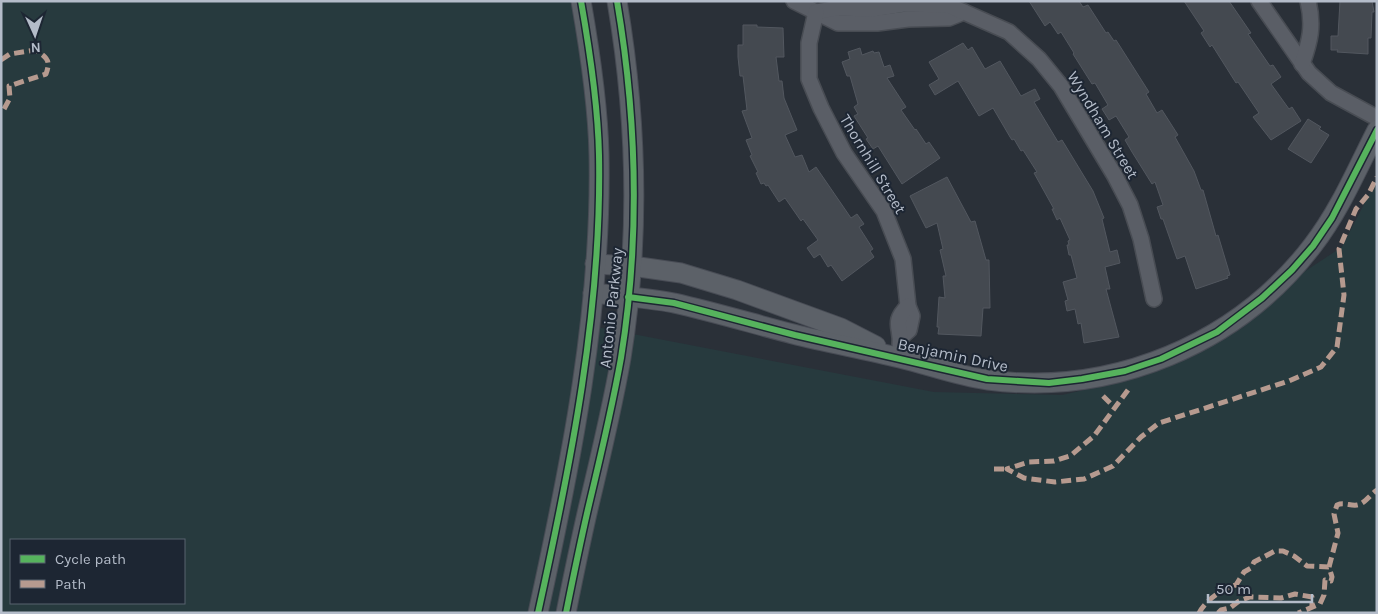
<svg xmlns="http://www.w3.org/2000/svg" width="1378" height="614" font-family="Karla,sans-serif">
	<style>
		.green { fill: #273a3e; fill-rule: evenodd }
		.building { fill: #444950; stroke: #52575f }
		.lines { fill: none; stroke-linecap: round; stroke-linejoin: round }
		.minor-casing { stroke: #484c53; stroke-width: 18 }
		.major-casing { stroke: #484c55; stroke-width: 21 }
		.minor { stroke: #5a5e66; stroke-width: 15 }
		.major { stroke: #5c6168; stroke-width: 19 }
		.quiet { stroke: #b69a8f; stroke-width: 5; stroke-dasharray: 10 5; stroke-linecap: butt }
		.cycleway-casing { stroke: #1d2633; stroke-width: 9 }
		.cycleway { stroke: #56b35d; stroke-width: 6 }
		.labels { text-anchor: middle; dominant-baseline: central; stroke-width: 4; stroke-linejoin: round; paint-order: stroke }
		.street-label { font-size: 16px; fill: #b4bcc9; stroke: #1d2633 }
	</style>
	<rect width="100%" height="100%" fill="#2a3038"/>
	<path class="green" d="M 1,1 L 582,1 L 606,153 L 586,325 L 934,392 L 1062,395 L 1145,376 L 1342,247 L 1377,179 L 1377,613 L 1,613 ZM 11,540 L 184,540 L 184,603 L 11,603 Z"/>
	<g class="building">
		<polygon points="1029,1 1079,1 1083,7 1088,5 1106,33 1108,32 1114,41 1116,40 1149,92 1146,94 1157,113 1162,110 1178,135 1175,137 1194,171 1201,190 1203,190 1216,236 1218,235 1230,275 1227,276 1228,278 1196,289 1185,256 1177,259 1163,219 1161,219 1157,207 1163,205 1155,182 1152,184 1132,152 1125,140 1129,137 1116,116 1109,120 1102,109 1108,105 1095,83 1092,84 1073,54 1074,53 1061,32 1058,34 1050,22 1045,26"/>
		<polygon points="1184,1 1229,1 1251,33 1248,34 1270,66 1273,65 1281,77 1271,84 1289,109 1292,107 1301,121 1271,140 1253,117 1259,113 1238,82 1236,83 1212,45 1210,47 1201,33 1204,31"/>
		<polygon points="1340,1 1372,1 1374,12 1372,12 1371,38 1368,38 1368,54 1337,52 1338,50 1331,50 1331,36 1338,36"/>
		<polygon points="743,25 757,25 757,27 783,28 784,57 776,57 779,81 782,81 784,98 797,130 785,135 795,157 802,155 809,172 816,167 851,218 857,214 864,224 859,227 873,249 870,251 874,257 842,281 831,265 828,267 820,254 814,258 807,248 818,240 803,219 801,221 785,198 779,202 768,185 766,186 764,183 761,184 756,173 758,172 750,156 752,155 746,140 752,138 742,111 747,110 743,76 740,76 738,57 738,45 743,45"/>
		<polygon points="963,43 968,50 972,47 985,69 1000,61 1021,96 1035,89 1040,99 1034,102 1058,142 1062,140 1093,191 1104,218 1102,219 1110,252 1117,250 1120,263 1105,267 1110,289 1106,289 1119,337 1084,343 1081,323 1078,324 1075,309 1067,311 1065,301 1068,300 1063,282 1077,278 1071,255 1069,255 1067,245 1069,245 1068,241 1070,240 1060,218 1057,220 1052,209 1054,209 1034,173 1037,172 1023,150 1021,151 1014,139 1012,140 1010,137 993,108 979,116 958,81 935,95 929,85 939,79 929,62"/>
		<polygon points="860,48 862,55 873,51 874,53 879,52 884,67 890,65 894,76 887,78 906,107 901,110 915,130 916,129 926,144 929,142 940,158 902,184 878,146 873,149 866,139 868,138 854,116 858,114 854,107 858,104 850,76 847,76 842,62 850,59 848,52"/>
		<polygon points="1308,119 1321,127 1319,129 1329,135 1311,163 1288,149"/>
		<polygon points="947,177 971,222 975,221 986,260 989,260 990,308 983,308 981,336 938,334 939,327 937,327 939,297 945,298 943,276 946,276 940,250 943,249 937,223 926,228 910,196"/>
	</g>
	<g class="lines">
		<g class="minor-casing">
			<g id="minor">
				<polyline points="794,1 838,23 877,23 908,19 949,18 964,12"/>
				<polyline points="1259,1 1309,73 1331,93 1377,118"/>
				<polyline points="816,12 837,8 872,9 904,4 948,5 1009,32 1039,59 1061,86 1115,176 1130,205 1141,239 1154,299"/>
				<polyline points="816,12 809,43 809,79 821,108 844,153 884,211 903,259 908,306 912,316 909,330 901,337"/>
				<path d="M 1302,64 C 1310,41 1314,26 1308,1"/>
				<path d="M 900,345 C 902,327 891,323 908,306"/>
			</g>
		</g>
		<g class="major-casing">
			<g id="major">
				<polyline points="595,264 632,266 681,273 737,290 841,328 876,346"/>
				<path d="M 593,293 C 620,296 648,298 674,303 C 714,312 754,324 793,334 C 828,343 864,349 900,358 C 929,365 958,376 988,380 C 1112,396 1237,345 1313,245 C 1340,210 1357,169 1377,130"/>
				<path d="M 538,613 C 571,463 602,309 599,155 C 598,104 590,52 581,1"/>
				<path d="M 566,613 C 573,578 580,544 588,509 C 600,459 612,409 621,358 C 640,240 637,119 617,1"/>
			</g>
		</g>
		<use href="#minor" class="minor"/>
		<use href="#major" class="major"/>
		<g class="quiet">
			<path d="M 1,60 L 10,54 L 36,50 C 47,58 51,60 46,74 L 9,86 L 10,98 L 3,111 L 1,111"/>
			<polyline points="1128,390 1094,436 1070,456 1054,461 1029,462 1007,469 1024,478 1055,482 1084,479 1113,466 1141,437 1159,423 1289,381 1321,367 1337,347 1344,295 1339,249 1356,209 1368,195 1377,177"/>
			<polyline points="1103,396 1114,407"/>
			<polyline points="994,469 1007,469"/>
			<path d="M 1329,567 L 1338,533 L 1334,514 L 1337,505 C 1344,502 1350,506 1357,505 C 1364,504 1370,495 1377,490"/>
			<path d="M 1199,613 C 1205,601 1223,588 1236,585 L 1244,572 L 1251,568 L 1254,562 L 1275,551 L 1283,551 L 1294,556 L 1307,566 L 1329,567 L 1332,577 L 1331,581 L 1325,580 L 1324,595 L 1320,604 L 1298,613"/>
			<polyline points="1218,613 1221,610 1230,608 1239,601 1250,597 1281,598 1295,594 1312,597 1312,607"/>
		</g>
		<g class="cycleway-casing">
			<g id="cycleway">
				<polyline points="628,297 674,303 795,335 987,379 1049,383 1082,379 1125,371 1161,359 1217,332 1262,298 1292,270 1313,246 1332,218 1377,130"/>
				<path d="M 538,613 C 571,463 602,309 599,155 C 598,104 590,52 581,1"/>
				<path d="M 566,613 C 573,578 580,544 588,509 C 600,459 612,409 621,358 C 640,240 637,119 617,1"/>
			</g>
		</g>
		<use href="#cycleway" class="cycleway"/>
	</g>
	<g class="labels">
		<g class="street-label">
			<text transform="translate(1103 125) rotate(59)">Wyndham Street</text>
			<text transform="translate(873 164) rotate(59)">Thornhill Street</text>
			<text transform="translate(611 308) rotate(-84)">Antonio Parkway</text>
			<text transform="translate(953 355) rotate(12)">Benjamin Drive</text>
		</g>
	</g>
	<rect width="1378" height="614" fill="none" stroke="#b4bcc9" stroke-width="5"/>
	<rect x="10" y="539" width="175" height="65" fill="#1d2633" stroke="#59626f"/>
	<rect x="20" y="555" width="25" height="8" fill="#56b35d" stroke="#59626f"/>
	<text x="55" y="564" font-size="15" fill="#b4bcc9">Cycle path</text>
	<rect x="20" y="580" width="25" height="8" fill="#b69a8f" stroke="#59626f"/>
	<text x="55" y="589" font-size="15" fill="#b4bcc9">Path</text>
	<g transform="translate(35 35) rotate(177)" stroke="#1d2633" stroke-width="4" paint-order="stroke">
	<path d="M0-4L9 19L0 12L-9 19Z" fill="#b4bcc9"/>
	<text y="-8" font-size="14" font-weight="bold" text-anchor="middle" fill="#b4bcc9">N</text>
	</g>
	<path d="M1208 594v8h104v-8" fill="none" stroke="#b4bcc9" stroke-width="2.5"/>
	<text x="1216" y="594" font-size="15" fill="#b4bcc9" stroke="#1d2633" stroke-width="4" paint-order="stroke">50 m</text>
</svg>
